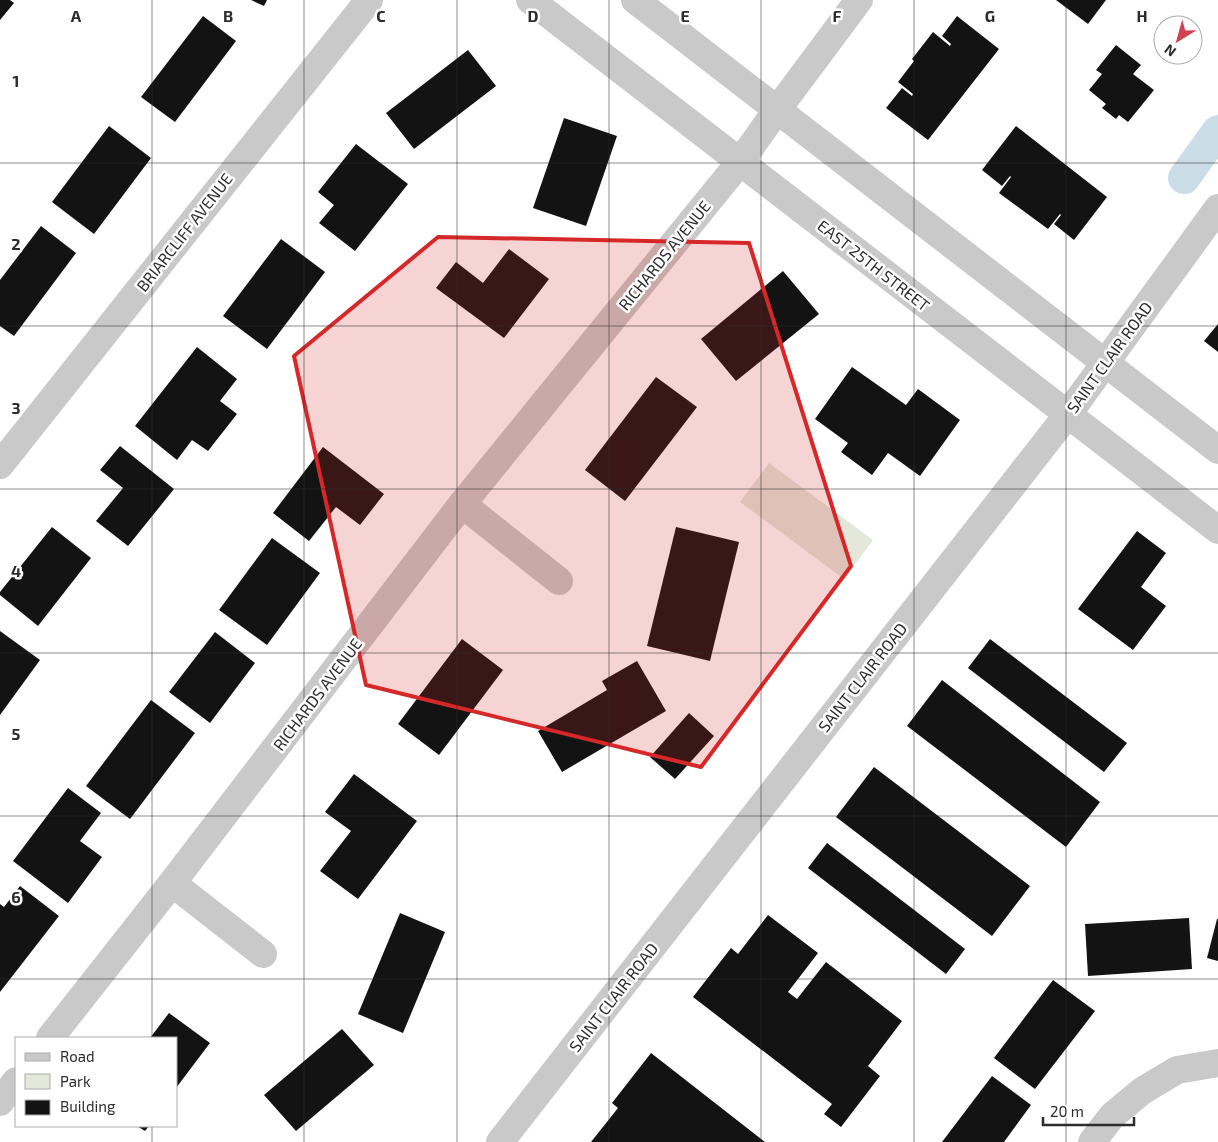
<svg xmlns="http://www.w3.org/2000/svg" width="1218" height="1142" font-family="'Exo 2',sans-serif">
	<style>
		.green { fill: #e3e8db }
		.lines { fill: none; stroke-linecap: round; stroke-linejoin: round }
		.canal { stroke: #cadce6; stroke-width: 32 }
		.building { fill: #131313 }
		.minor { stroke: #c9c9c9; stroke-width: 28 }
		.tertiary { stroke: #c9c9c9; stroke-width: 28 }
		.marked { fill: #d62828; fill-opacity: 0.2; stroke: #d62828; stroke-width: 4; stroke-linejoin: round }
		.grid { fill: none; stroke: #2c2c2c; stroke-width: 1; stroke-opacity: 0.55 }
		.labels { text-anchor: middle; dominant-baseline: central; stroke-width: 5; stroke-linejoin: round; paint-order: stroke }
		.street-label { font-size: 16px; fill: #2c2c2c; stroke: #fff }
		.grid-label { font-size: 16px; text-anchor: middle; font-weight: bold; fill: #2c2c2c; stroke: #fff; stroke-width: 5; stroke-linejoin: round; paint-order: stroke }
	</style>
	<rect width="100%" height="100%" fill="#fff"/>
	<polygon class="green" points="769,463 873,540 844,579 740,502"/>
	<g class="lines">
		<polyline class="canal" points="1184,178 1218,131"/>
	</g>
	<g class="building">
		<polygon points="0,0 10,0 14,3 0,20"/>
		<polygon points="251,0 267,0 264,6"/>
		<polygon points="1056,0 1106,0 1088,24"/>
		<polygon points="203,16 236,41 175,122 141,97"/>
		<polygon points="957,16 999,49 928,140 886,108 902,88 912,96 913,94 898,82 914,61 912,59 933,32 950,46 951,44 942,36"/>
		<polygon points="1116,45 1141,65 1133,74 1154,90 1128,122 1119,115 1116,119 1102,108 1106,104 1089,90 1102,74 1096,70"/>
		<polygon points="468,50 496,86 414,149 386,113"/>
		<polygon points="564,118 617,136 586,226 533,208"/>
		<polygon points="109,126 151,158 94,234 52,202"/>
		<polygon points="1016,126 1107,197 1074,240 1054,224 1061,215 1060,214 1048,229 999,193 1011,177 1010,176 1002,186 982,170"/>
		<polygon points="356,144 408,184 355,251 319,223 334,205 318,192"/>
		<polygon points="41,226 76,253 14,336 0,326 0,280"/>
		<polygon points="281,239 325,272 267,349 223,316"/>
		<polygon points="509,249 549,279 504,338 436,288 456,262 483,283"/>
		<polygon points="783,271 819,314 736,381 701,339"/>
		<polygon points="1218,324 1218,352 1204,341"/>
		<polygon points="197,347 237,379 220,401 237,414 208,451 192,440 177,460 135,426"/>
		<polygon points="852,367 906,405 918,389 960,420 920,476 888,453 872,475 841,452 848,443 815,419"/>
		<polygon points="656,377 697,407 625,501 585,470"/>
		<polygon points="120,446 174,489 128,546 96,521 123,488 100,470"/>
		<polygon points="323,447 384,494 360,525 336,507 309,541 273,513"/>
		<polygon points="52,527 91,558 38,626 0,595 0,592"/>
		<polygon points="676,527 739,542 710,661 647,646"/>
		<polygon points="1137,531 1166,553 1141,587 1166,606 1133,650 1078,609"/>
		<polygon points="272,538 320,573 267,645 219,610"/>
		<polygon points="0,631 40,660 0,715"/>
		<polygon points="215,632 255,663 210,723 169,692"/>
		<polygon points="462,639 503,670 439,755 398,724"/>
		<polygon points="990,639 1127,743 1104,772 968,668"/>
		<polygon points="637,661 666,711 562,772 538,731 607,690 602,681"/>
		<polygon points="942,680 1100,802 1066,847 907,726"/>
		<polygon points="151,700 195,733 130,819 86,786"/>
		<polygon points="689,713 714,736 675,779 650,757"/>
		<polygon points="874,767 1030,886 992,936 836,817"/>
		<polygon points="354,774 417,821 358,899 320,871 351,831 325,812"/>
		<polygon points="68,788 101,813 80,841 102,857 68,903 13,861"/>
		<polygon points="827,843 965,949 946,974 808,868"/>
		<polygon points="20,886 59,916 0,992 0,904 4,907"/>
		<polygon points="400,913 445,932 403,1033 358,1014"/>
		<polygon points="768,915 818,953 788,992 797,999 826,962 902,1021 868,1066 880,1076 841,1127 824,1114 832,1104 693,997 731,948 738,954"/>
		<polygon points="1189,918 1192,969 1088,976 1085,924"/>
		<polygon points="1217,919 1218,919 1218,961 1207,958"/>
		<polygon points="1053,980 1095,1011 1035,1089 994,1058"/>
		<polygon points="169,1013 210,1043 176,1088 176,1038 150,1038"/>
		<polygon points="342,1029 374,1065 296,1131 264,1095"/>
		<polygon points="651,1053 765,1142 591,1142 618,1108 612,1103"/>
		<polygon points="992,1076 1031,1105 1004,1142 942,1142"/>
		<polygon points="137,1126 149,1126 145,1131"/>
	</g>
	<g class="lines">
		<g class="minor">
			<polyline points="0,465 369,0"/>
			<polyline points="462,504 559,581"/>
			<polyline points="172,883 263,954"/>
			<polyline points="50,1038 172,883 462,504 740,162 777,110 859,0"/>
			<polyline points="0,1102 16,1081"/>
			<polyline points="1092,1142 1112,1116 1142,1091 1177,1070 1218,1063"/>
		</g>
		<g class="tertiary">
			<polyline points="530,0 1218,530"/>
			<polyline points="635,0 1218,450"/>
			<polyline points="500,1142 1068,414 1218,208"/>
		</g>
	</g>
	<path class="marked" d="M 438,237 L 749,243 L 851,566 L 701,767 L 366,685 L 294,356 Z"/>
	<path class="grid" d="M 152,0 L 152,1038M 304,0 L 304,1142M 457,0 L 457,1142M 609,0 L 609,1142M 761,0 L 761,1142M 914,0 L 914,1142M 1066,0 L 1066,1142M 0,163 L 1218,163M 0,326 L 1218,326M 0,489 L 1218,489M 0,653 L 1218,653M 0,816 L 1218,816M 0,979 L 1218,979M 152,1126 L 152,1142"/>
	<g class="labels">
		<g class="street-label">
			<text transform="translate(184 232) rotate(-52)">BRIARCLIFF AVENUE</text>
			<text transform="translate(664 255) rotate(-51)">RICHARDS AVENUE</text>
			<text transform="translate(874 265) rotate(38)">EAST 25TH STREET</text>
			<text transform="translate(1109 357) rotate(-54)">SAINT CLAIR ROAD</text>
			<text transform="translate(862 677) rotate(-52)">SAINT CLAIR ROAD</text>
			<text transform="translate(317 694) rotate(-53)">RICHARDS AVENUE</text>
			<text transform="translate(613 997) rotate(-52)">SAINT CLAIR ROAD</text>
		</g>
	</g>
	<g class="grid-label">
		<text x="76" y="22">A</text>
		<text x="228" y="22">B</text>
		<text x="381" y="22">C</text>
		<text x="533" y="22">D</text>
		<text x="685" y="22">E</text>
		<text x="837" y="22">F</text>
		<text x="990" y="22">G</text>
		<text x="1142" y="22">H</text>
		<text x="16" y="87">1</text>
		<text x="16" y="250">2</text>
		<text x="16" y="414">3</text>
		<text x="16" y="577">4</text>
		<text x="16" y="740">5</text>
		<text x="16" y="903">6</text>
	</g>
	<rect x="15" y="1037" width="162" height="90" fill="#ffffff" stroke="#ababab"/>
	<rect x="25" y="1053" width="25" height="8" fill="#c9c9c9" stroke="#ababab"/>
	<text x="60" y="1062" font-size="15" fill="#2c2c2c">Road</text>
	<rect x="25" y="1074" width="25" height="15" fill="#e3e8db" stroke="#ababab"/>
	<text x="60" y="1087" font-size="15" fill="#2c2c2c">Park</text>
	<rect x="25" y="1100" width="25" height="15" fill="#131313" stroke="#ababab"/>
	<text x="60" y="1112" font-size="15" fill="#2c2c2c">Building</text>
	<g transform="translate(1178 40) rotate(217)"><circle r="24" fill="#ffffff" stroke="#ababab"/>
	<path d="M0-4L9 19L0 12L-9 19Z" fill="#cf4352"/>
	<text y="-8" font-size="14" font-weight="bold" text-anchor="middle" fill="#2c2c2c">N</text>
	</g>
	<path d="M1043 1117v8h91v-8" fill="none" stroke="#2c2c2c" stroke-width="2.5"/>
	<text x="1050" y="1117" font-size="15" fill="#2c2c2c" stroke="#ffffff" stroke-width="4" paint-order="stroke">20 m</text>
</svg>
